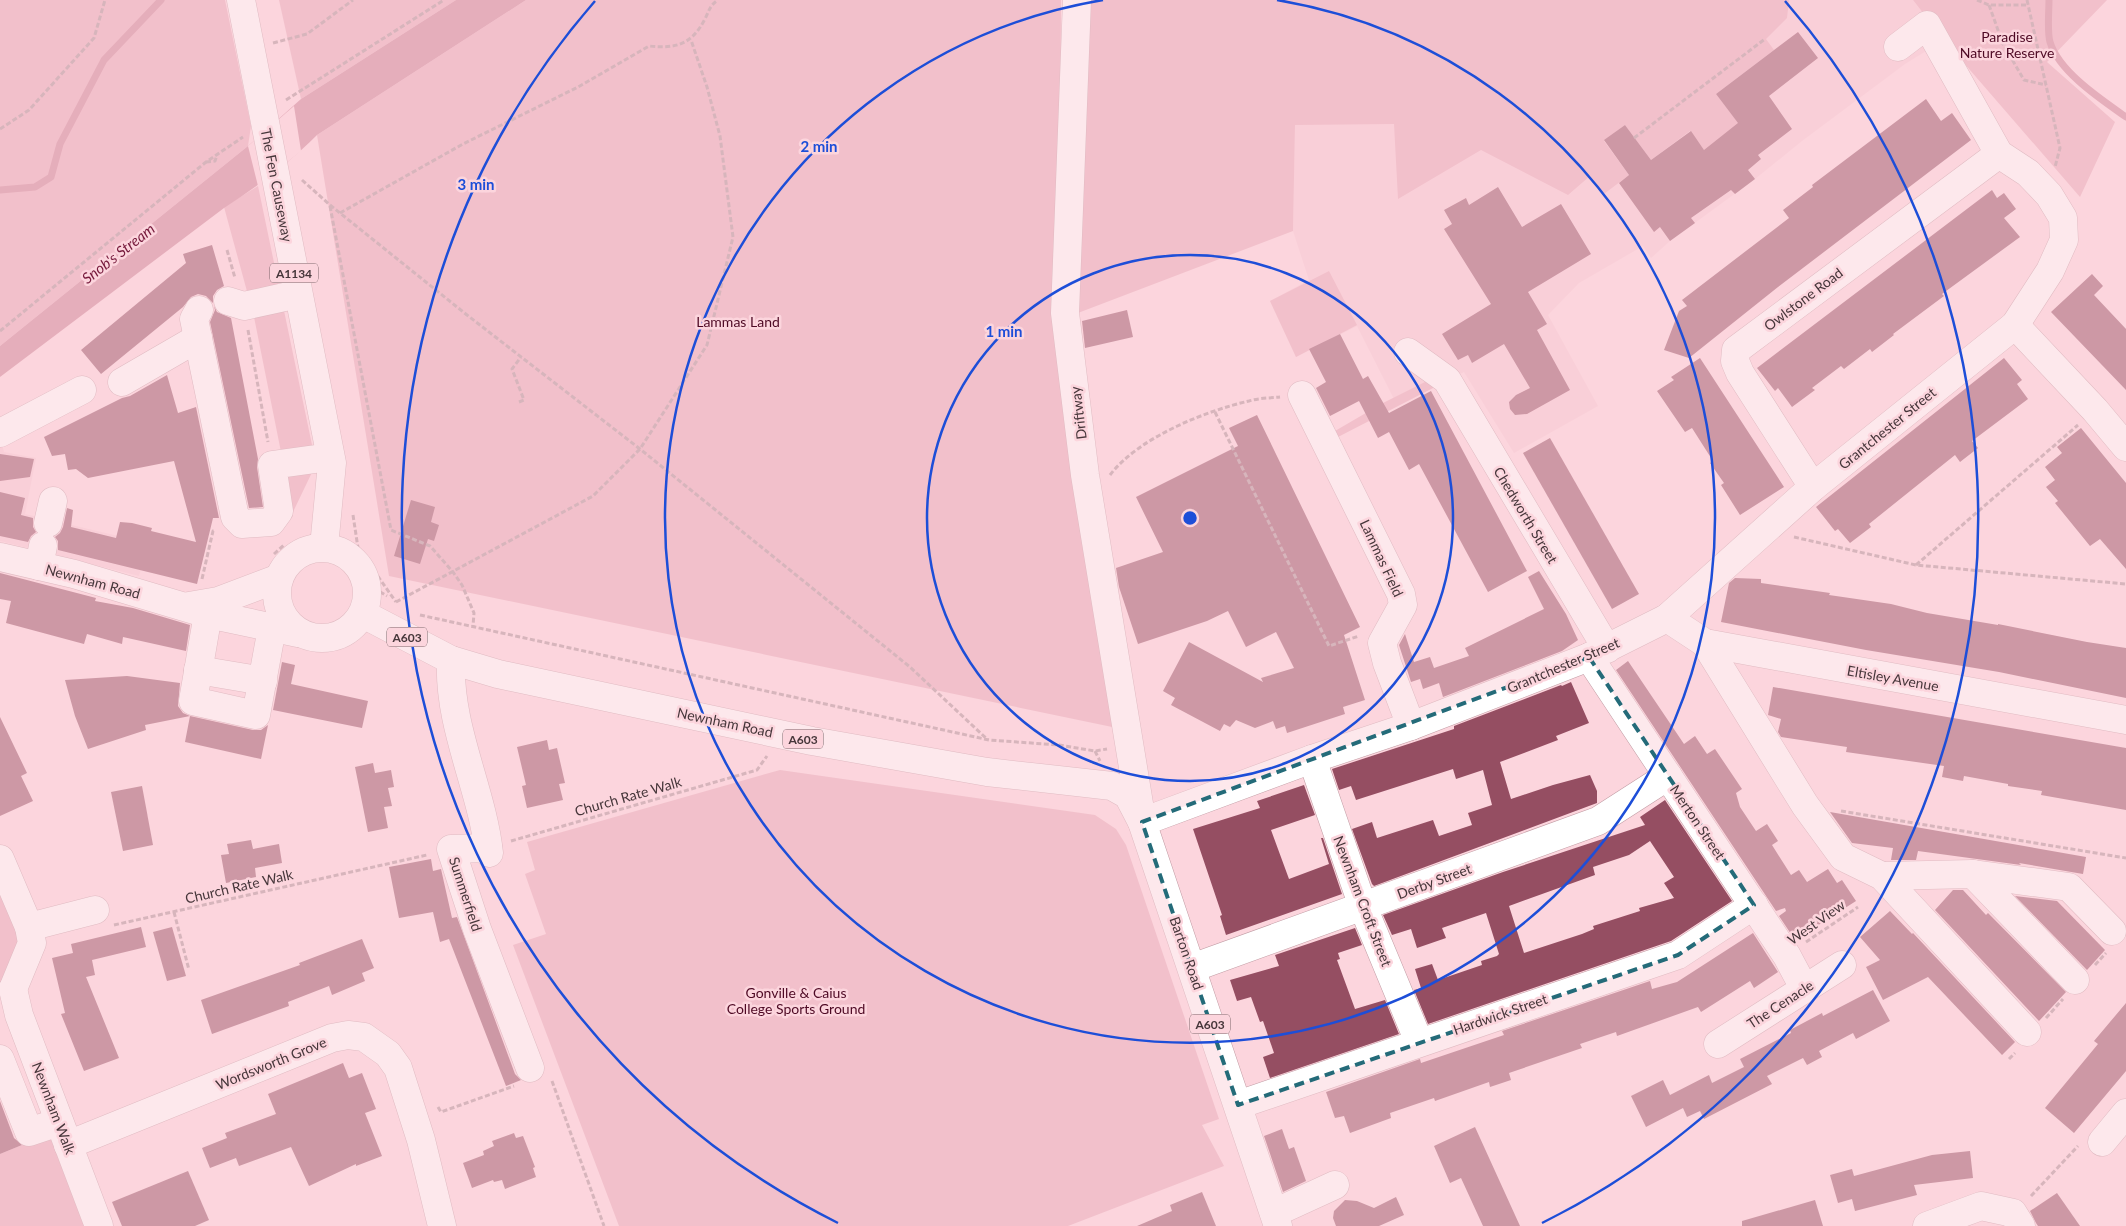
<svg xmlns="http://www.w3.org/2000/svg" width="2126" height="1226" font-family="Lato,sans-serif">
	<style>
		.built { fill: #f7c8d3 }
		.green { fill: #e6a7b6 }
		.water { fill: #cb7e92 }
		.pier { fill: #fcd5dd }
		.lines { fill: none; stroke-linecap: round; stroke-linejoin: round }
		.stream { stroke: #cb7e92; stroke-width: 7 }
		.building { fill: #954e62; fill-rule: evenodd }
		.minor-casing { stroke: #c19ca4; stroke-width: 29 }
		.major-casing { stroke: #c19ca4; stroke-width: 29 }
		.path { stroke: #ab8f95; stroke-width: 3; stroke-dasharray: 5 2.5; stroke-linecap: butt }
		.minor { stroke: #fff; stroke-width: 28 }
		.major { stroke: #fff; stroke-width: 28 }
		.marked { fill: none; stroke: #246b79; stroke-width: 4; stroke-dasharray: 10 6; stroke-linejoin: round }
		.ring { fill: none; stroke: #1d4ed8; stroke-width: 2.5 }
		.labels { text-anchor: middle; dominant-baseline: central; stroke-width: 5; stroke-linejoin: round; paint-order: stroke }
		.shield { fill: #fcd5dd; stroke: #7d666b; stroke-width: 1 }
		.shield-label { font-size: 12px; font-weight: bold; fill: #46363a }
		.park-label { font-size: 14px; fill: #4e0924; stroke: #fcd5dd }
		.street-label { font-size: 14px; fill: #46363a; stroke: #fcd5dd }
		.water-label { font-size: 15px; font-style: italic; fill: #761a3c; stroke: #fcd5dd }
		.centre { fill: #1d4ed8; stroke: #fcd5dd; stroke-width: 2.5 }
		.ring-label { font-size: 15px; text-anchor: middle; font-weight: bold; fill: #1d4ed8; stroke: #fcd5dd; stroke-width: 5; stroke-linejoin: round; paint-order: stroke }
	</style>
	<rect width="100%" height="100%" fill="#fcd5dd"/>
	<g class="built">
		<polygon points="1297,0 1913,0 1944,40 1905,64 1802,141 1755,179 1670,241 1651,258 1643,246 1579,283 1548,315 1598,406 1514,453 1464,372 1397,405 1357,326 1296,357 1270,301 1309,280 1293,231"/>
		<polygon points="0,437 4,452 36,458 25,514 148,543 139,576 0,541"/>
	</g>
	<g class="green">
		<polygon points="0,0 225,0 251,126 248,146 0,346"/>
		<polygon points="279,0 456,0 301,99"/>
		<polygon points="526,0 1061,0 1060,333 1117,728 389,576 317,135"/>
		<polygon points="1084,0 1789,0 1787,18 1766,39 1774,50 1716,94 1740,125 1722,136 1715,165 1690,131 1651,160 1625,125 1604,141 1629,175 1604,194 1590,176 1568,195 1481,150 1398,199 1394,124 1295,125 1293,231 1070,316"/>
		<polygon points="1913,0 2107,0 2047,62 2115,122 2080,197 1944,40"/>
		<polygon points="258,186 316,464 293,512 254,317 224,207"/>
		<polygon points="1329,271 1357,325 1296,357 1270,301"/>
		<polygon points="1435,377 1435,387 1338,437 1335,431 1383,403"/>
		<polygon points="780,770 1095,815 1116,829 1126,845 1219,1119 1202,1125 1224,1166 1068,1226 619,1226 513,945 546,934 525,874 535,870 527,842"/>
		<polygon points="0,880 22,931 5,982 0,984"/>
		<polygon points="49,1134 84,1226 0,1226 0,1154"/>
	</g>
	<path class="water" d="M 456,0 L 526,0 L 317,135 C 289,163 258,186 224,208 L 0,377 L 0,346 L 248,146 L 301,99 Z"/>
	<polygon class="pier" points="294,106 301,151 258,186 248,146"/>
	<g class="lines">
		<g class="stream">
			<path d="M 2049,0 C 2049,11 2047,32 2050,42 C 2059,72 2102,100 2126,117"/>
			<polyline points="0,190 35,187 51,177 60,144 104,60 161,0"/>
		</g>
	</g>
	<g class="building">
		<polygon points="1798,32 1818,58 1769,96 1792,129 1758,155 1761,159 1748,170 1755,179 1735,194 1731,190 1691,218 1695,223 1670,241 1660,227 1654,232 1619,183 1629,175 1604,140 1625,125 1651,160 1691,131 1704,150 1738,123 1716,94"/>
		<polygon points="1926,99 1941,121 1952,113 1971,140 1778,287 1689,358 1664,350 1679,311 1687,306 1682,300 1789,218 1783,210 1813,187 1812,185"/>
		<polygon points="1498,187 1522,227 1561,204 1591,254 1528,292 1547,324 1537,330 1570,390 1527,414 1515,415 1510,409 1509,402 1516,395 1530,388 1504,344 1472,363 1468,355 1458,360 1442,334 1491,304 1444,229 1452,224 1444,210 1466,198 1469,205"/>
		<polygon points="1992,190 1997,198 2004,193 2016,209 2004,218 2020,237 1942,294 1944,296 1893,334 1894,335 1872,352 1870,349 1844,369 1841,366 1812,388 1815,390 1792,407 1778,388 1775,391 1757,368"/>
		<polygon points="212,245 224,286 217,290 213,296 213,303 206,296 198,294 191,297 183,307 101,374 81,350 186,263 183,254"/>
		<polygon points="2092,274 2103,286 2094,295 2126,329 2126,390 2051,312"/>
		<polygon points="214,306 217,312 231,318 258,459 257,467 263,507 249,508 210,322 215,310"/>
		<polygon points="1127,310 1133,337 1085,348 1082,321"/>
		<polygon points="1340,334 1363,379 1368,376 1389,413 1431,391 1527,571 1488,592 1419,464 1409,470 1389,432 1378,438 1359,401 1330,416 1316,388 1326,382 1309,349"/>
		<polygon points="1700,358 1784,487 1740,515 1721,485 1724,483 1710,463 1713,461 1692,428 1685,432 1657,391 1674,380 1671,377"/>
		<polygon points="2004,358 2022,380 2017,384 2028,399 1972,441 1978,448 1960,462 1955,455 1869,524 1871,527 1850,543 1838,529 1835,531 1816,507"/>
		<polygon points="167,375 178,413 196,407 219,518 213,518 197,584 58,550 58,541 55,537 60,533 63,527 67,508 73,510 71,527 116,538 120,522 132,523 152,528 151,531 196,542 174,461 88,478 76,469 68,470 65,454 52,456 44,437 122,398 130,396"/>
		<polygon points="1257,415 1360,627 1344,635 1365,700 1343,707 1345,714 1287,733 1285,726 1276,729 1273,721 1255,728 1236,720 1230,727 1224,724 1220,731 1171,705 1175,698 1163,691 1189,642 1263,682 1261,678 1294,668 1276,632 1246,647 1228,611 1207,621 1138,644 1119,587 1116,568 1163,552 1136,497 1238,446 1229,428"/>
		<polygon points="2081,428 2126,483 2126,569 2100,539 2090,546 2055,503 2058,501 2046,487 2055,480 2045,467 2062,453 2057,447"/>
		<polygon points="1550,438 1639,594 1612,609 1523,453"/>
		<polygon points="0,454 34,459 30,477 0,481"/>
		<polygon points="0,492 25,498 21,515 33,518 33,527 36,532 31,536 28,542 0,536"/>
		<polygon points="411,500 435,507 431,522 439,525 434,541 428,539 420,564 394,556"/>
		<polygon points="1539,571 1566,614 1578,640 1562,651 1443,697 1439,683 1423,689 1420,679 1411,682 1399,645 1405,634 1414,662 1430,657 1434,668 1469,656 1465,648 1544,609 1528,577"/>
		<polygon points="0,573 96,598 95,601 133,608 190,625 186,651 123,637 122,644 87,634 84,644 6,623 11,601 0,599"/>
		<polygon points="1735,578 1761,579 1761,583 1830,593 1829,595 1891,604 1927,613 1998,625 1998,624 2087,642 2126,648 2126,698 1999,672 1866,650 1721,622 1729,583"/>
		<polygon points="1628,661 1684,744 1695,736 1707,754 1715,749 1742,789 1736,793 1740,807 1756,831 1767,824 1778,841 1772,845 1791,875 1799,870 1807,882 1828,869 1837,883 1842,880 1856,901 1795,940 1779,916 1786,911 1785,908 1776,911 1616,670"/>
		<polygon points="282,662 295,665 291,684 368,701 362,728 273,710"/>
		<polygon points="127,676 180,683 178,706 183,713 190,716 145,725 146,730 88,749 75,716 65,680"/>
		<polygon points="1571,682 1589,723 1556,736 1558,740 1500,762 1511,799 1553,785 1590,775 1597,791 1597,803 1374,886 1372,884 1352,829 1372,822 1377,838 1433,820 1439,836 1472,825 1468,813 1492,805 1483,770 1456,779 1453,769 1356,800 1351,786 1339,790 1332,769 1454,729 1454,726 1561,685 1562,686"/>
		<polygon points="1773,687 2126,748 2126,810 2041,795 2042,791 2008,786 2008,784 1964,776 1963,781 1942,777 1944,766 1846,752 1847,747 1781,737 1778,732 1781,719 1768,715"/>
		<polygon points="190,716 253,730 261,730 268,725 261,759 185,742"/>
		<polygon points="0,717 27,773 21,776 33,801 0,816"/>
		<polygon points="547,740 549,750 557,748 565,783 559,784 563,800 527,808 522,786 526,785 517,747"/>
		<polygon points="373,763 375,773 391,770 394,787 388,788 392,806 384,807 388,828 368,832 355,767"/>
		<polygon points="1304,785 1315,815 1271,830 1289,879 1329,864 1321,838 1323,838 1342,894 1226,935 1220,916 1222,915 1193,829 1260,808 1257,801"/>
		<polygon points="142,786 153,845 123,851 111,792"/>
		<path d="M 1665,800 L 1732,901 L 1671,941 L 1428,1024 L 1414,990 L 1421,988 L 1415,969 L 1432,964 L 1438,980 L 1482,965 L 1481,961 L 1497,956 L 1499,954 L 1486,913 L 1442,928 L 1446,938 L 1417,948 L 1411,929 L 1392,935 L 1383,915 L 1503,872 L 1645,825 L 1640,817 ZM 1650,841 L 1674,877 L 1664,883 L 1674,898 L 1639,908 L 1640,911 L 1593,926 L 1594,929 L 1582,934 L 1524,953 L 1509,906 L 1595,875 L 1593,867 L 1629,855 Z"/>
		<polygon points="1830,812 2086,857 2083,874 2019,863 2021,865 1918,851 1916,860 1891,860 1893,848 1852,843"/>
		<polygon points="251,840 253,849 279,844 282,863 255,868 256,877 226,883 221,855 229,854 227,844"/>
		<polygon points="431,859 433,871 441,869 452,918 457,917 515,1074 521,1080 506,1086 449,939 440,942 433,912 399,918 389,867"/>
		<polygon points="1953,890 1963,890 1986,915 1988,913 2066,992 2039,1021 1935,910"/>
		<polygon points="2015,896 2057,901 2105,950 2087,970"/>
		<polygon points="1890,911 1912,934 1913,933 2015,1042 2002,1055 1928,977 1883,1000 1866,967 1880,960 1860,937"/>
		<polygon points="141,927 146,947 92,960 95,975 86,977 119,1058 84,1071 61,1014 65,1013 52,958 73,953 71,944"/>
		<polygon points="172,927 186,976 167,981 153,932"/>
		<polygon points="1355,928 1362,945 1338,953 1340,959 1337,960 1355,1009 1385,1000 1399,1034 1270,1078 1263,1057 1274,1053 1263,1021 1260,1022 1251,997 1237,1001 1230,980 1279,966 1275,955"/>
		<polygon points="1753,933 1778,972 1754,988 1750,981 1701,1012 1698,1007 1617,1036 1616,1032 1580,1044 1582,1048 1509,1073 1511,1080 1490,1087 1489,1082 1435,1101 1434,1098 1390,1113 1391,1118 1350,1133 1344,1116 1335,1118 1326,1092 1420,1059 1421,1063 1504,1035 1502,1031 1650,981 1652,989 1677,982"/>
		<polygon points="362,939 374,968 362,973 365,981 332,995 329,986 288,1002 289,1006 212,1034 201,1000 300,965 299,963"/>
		<polygon points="1873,990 1890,1021 1856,1039 1853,1033 1819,1051 1822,1057 1807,1065 1803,1058 1767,1076 1772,1084 1704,1119 1700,1111 1687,1117 1683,1108 1646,1127 1631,1096 1663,1080 1670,1095 1709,1075 1712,1083 1744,1067 1740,1059 1791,1033 1790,1030 1822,1013 1823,1016"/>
		<polygon points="2126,1003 2126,1071 2074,1133 2045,1108 2098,1044 2094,1041"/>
		<polygon points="343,1063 349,1078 362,1073 376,1109 365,1113 382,1156 356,1166 356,1164 309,1186 291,1147 239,1166 236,1158 210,1168 202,1148 227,1138 225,1133 276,1114 268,1094"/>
		<polygon points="0,1101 14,1138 22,1145 0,1154"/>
		<polygon points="1475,1127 1520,1226 1483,1226 1461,1178 1450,1183 1434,1146"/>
		<polygon points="1282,1129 1289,1149 1294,1147 1306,1181 1283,1192 1264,1136"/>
		<polygon points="514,1133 516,1138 523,1136 535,1167 533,1168 536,1177 505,1189 502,1180 494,1182 493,1180 472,1188 463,1163 484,1155 483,1151 494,1146 492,1141"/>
		<polygon points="1970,1151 1973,1178 1914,1185 1917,1195 1855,1211 1852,1199 1838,1203 1830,1175 1852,1169 1854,1176 1932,1155"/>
		<polygon points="188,1171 209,1220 195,1226 122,1226 112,1202"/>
		<polygon points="1202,1192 1216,1226 1137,1226 1172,1211 1170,1205"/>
		<polygon points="2057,1193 2080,1226 2038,1226 2036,1223 2030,1211"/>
		<polygon points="1396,1197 1404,1215 1379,1226 1336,1226 1333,1218 1334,1211 1345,1200 1357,1201 1374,1208"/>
		<polygon points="1815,1200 1823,1226 1742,1226 1742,1221"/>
	</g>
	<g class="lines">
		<g class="minor-casing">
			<g id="minor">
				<polyline points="1077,0 1065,313 1085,475 1142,822 1312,759 1411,726 1589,657 1667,618 1813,487 2015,325 2050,271 2064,240 2063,218 2049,195 2028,173 1999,154 1927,25 1898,47"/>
				<polyline points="228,301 244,306 289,296"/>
				<polyline points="199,310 194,319 235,517 242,524 271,522 279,511 272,465 330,457"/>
				<polyline points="2015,325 2095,410 2126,447"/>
				<polyline points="1408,352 1447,380 1607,649"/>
				<polyline points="122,382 198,338"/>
				<polyline points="1302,395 1401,594 1403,605 1382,643 1387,663 1411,726"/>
				<polyline points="0,433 82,390"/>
				<polyline points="1813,487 1740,373 1735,361 1736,350 1999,154"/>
				<polyline points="48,523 53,501"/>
				<polyline points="39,566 43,546"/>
				<polyline points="208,614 193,701 256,715 272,628"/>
				<polyline points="1667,618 1705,643 2126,720"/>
				<polyline points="1705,643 1805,805 1843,857 1882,876 2027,1032"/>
				<polyline points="1589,657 1787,956 1804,988"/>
				<path d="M 451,660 C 448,727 482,789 489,853"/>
				<polyline points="198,670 263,681"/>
				<polyline points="1312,759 1363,907 1419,1042"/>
				<polyline points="488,848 451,849 477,929 530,1068"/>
				<polyline points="0,859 29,927 32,943 13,989"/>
				<polyline points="1973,874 2075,980"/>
				<polyline points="1882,876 1973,874 2069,887 2112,931"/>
				<polyline points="29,927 95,910"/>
				<polyline points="1192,968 1598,821 1668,776"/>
				<polyline points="13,989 19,1015 99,1226"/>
				<polyline points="1718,1044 1842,965"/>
				<polyline points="0,1059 29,1132 59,1122"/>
				<polyline points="1238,1105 1678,955 1754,905"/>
				<polyline points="2102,1142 2126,1113"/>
				<polyline points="68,1145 332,1038 348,1035 364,1037 388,1054 398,1068 421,1140 442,1226"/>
				<polyline points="1274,1213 1335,1185"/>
				<polyline points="1927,1226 1981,1206 2013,1213 2021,1226"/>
			</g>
		</g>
		<g class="major-casing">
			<g id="major">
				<polyline points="241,0 332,463 324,547"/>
				<circle cx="322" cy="593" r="45"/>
				<polyline points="0,557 74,574 208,614 298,633"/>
				<polyline points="189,606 218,601 279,578"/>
				<polyline points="363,614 451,660 498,674 812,741 987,772 1112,786 1128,795 1142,822 1278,1226"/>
			</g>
		</g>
		<g class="path">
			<polyline points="1977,0 1989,5 2027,5"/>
			<polyline points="2027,0 2060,148 2055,167"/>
			<polyline points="1989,5 2003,44 2024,80 2046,85"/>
			<polyline points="273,43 307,34 353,0"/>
			<polyline points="286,100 444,0"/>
			<polyline points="0,129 29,110 94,38 105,0"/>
			<polyline points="1634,138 1765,39"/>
			<polyline points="206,162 215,161 217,155"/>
			<polyline points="302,180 330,205 467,315 640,449 910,667 988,740"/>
			<polyline points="330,206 391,530 430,546 453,572 462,585 474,613 473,626"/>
			<path d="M 340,213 L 463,144 L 578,87 L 649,46 C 677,49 692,44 705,19 C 709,11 710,5 718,0"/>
			<polyline points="227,250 235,278"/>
			<polyline points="248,330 268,442"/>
			<polyline points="0,331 206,162 243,137"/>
			<polyline points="519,402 524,400 512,369 521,357"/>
			<polyline points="1215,412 1329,646 1359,636"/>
			<path d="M 1110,475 C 1138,438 1205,411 1249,401 C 1259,398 1270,398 1280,397"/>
			<polyline points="353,515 358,548 396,602"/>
			<polyline points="1794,537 1916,565 2126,584"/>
			<polyline points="274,554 284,545"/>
			<polyline points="1916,565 2078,425"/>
			<polyline points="202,579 213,531 216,530"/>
			<polyline points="367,584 387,596"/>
			<polyline points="396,602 593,496 640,449 707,345 733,237 720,136 707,87 691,40"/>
			<polyline points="420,615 989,740 1059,745 1095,751 1107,749"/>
			<polyline points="1095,751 1100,761"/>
			<polyline points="1841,811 2126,858"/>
			<polyline points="511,841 757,770 767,756"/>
			<polyline points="174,912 189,970"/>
			<polyline points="114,925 427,855"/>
			<polyline points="1806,942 1858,907"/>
			<polyline points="2095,965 2106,953"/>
			<polyline points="2046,1018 2063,999"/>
			<polyline points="2009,1059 2015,1053"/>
			<polyline points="552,1081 604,1226"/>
			<polyline points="438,1107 441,1112 514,1086"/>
			<polyline points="2031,1196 2078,1146"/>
		</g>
		<use href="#minor" class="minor"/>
		<use href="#major" class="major"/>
	</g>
	<path d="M0 0H2126V1226H0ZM 1589,657 L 1754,905 L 1678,955 L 1238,1105 L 1142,822 Z" fill="#fcd5dd" fill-opacity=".55" fill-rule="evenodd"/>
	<path class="marked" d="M 1589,657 L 1754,905 L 1678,955 L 1238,1105 L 1142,822 Z"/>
	<g class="ring">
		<circle cx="1190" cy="518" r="263"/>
		<path d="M1277 0A525 525 0 1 1 1103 0"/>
		<path d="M838 1223A788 788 0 0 1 595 1M1785 1A788 788 0 0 1 1542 1223"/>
	</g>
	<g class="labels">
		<g class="shield">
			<rect x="270" y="263.5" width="48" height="19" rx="4"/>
			<rect x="387" y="627.5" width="40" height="19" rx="4"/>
			<rect x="783" y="729.5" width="40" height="19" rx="4"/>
			<rect x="1190" y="1014.5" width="40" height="19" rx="4"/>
		</g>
		<g class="shield-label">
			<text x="294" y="273">A1134</text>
			<text x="407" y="637">A603</text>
			<text x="803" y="739">A603</text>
			<text x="1210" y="1024">A603</text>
		</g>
		<g class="park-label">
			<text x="2007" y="36">Paradise<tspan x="2007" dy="16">Nature Reserve</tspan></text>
			<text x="738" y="321">Lammas Land</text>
			<text x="796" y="992">Gonville &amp; Caius<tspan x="796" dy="16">College Sports Ground</tspan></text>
		</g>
		<g class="street-label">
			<text transform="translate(277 185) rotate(79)">The Fen Causeway</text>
			<text transform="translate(1803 299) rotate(-37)">Owlstone Road</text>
			<text transform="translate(1078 413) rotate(-97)">Driftway</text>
			<text transform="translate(1887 428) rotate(-39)">Grantchester Street</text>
			<text transform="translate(1526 515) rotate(59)">Chedworth Street</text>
			<text transform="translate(1382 558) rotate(65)">Lammas Field</text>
			<text transform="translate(93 581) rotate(15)">Newnham Road</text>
			<text transform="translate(1563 665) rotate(-23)">Grantchester Street</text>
			<text transform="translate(1893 678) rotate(10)">Eltisley Avenue</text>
			<text transform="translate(725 722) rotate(12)">Newnham Road</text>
			<text transform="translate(628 796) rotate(-16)">Church Rate Walk</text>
			<text transform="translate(1698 822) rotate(56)">Merton Street</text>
			<text transform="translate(1434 881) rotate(-20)">Derby Street</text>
			<text transform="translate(239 886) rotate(-13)">Church Rate Walk</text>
			<text transform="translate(466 894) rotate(72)">Summerfield</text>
			<text transform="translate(1363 901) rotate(69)">Newnham Croft Street</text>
			<text transform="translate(1816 922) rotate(-35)">West View</text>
			<text transform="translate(1187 953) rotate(71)">Barton Road</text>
			<text transform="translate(1780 1004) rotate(-33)">The Cenacle</text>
			<text transform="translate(1500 1014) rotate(-19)">Hardwick Street</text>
			<text transform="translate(271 1063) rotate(-22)">Wordsworth Grove</text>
			<text transform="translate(54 1108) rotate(69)">Newnham Walk</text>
		</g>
		<g class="water-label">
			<text transform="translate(118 253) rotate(-38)">Snob's Stream</text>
		</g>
	</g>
	<circle cx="1190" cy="518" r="8" class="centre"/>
	<g class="ring-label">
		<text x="819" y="152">2 min</text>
		<text x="476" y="190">3 min</text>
		<text x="1004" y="337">1 min</text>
	</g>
</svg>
